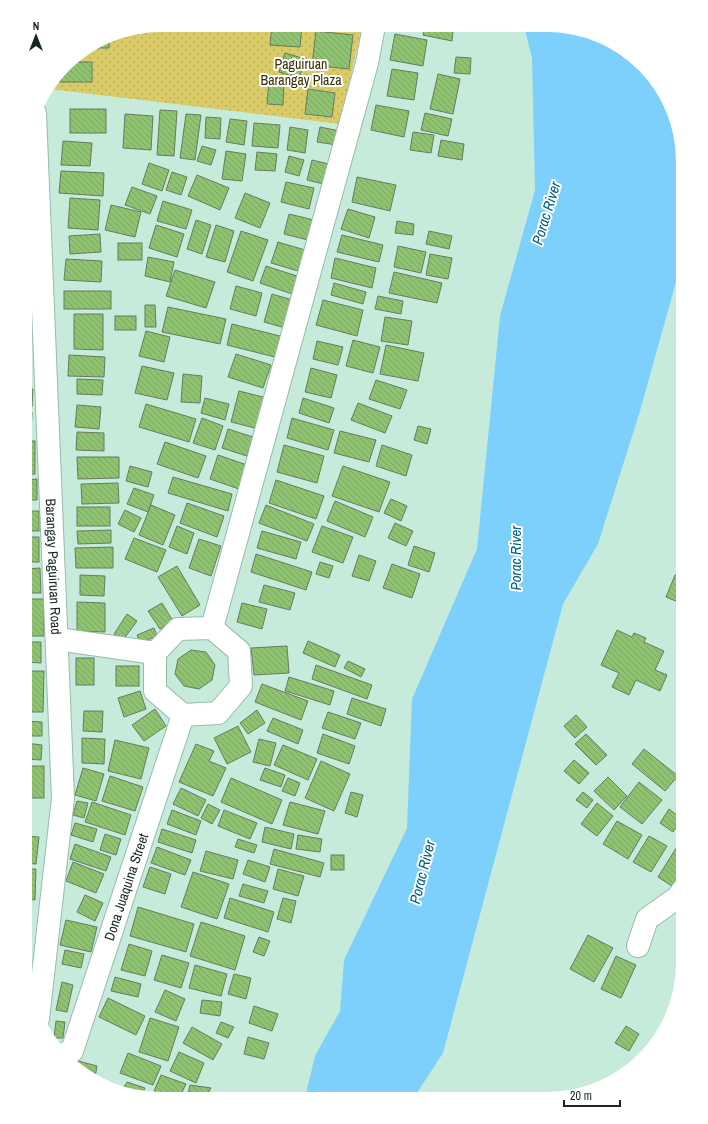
<svg xmlns="http://www.w3.org/2000/svg" width="708" height="1124" font-family="'Archivo Narrow',sans-serif">
	<style>
		.grass { fill: url(#grass-dots) }
		.water { fill: #7dd0fc }
		.building { fill: url(#building-back-hatch); stroke: #687a5f }
		.lines { fill: none; stroke-linecap: round; stroke-linejoin: round }
		.minor-casing { stroke: #97bbac; stroke-width: 24 }
		.minor { stroke: #fff; stroke-width: 22 }
		.labels { text-anchor: middle; dominant-baseline: central; stroke-width: 4; stroke-linejoin: round; paint-order: stroke }
		.park-label { font-size: 14px; fill: #363102; stroke: #fff }
		.street-label { font-size: 14px; fill: #172620; stroke: #fff }
		.water-label { font-size: 15px; font-style: italic; fill: #005e82; stroke: #fff }
	</style>
	<defs>
		<pattern id="grass-dots" width="8" height="8" patternUnits="userSpaceOnUse"><rect width="8" height="8" fill="#d8cb68"/><path d="M2 2h.1M6 6h.1" fill="none" stroke="#b9ae5a" stroke-width="1.8" stroke-linecap="round"/></pattern>
		<pattern id="building-back-hatch" width="6" height="6" patternUnits="userSpaceOnUse"><rect width="6" height="6" fill="#8ec36f"/><path d="M-1 5l2 2M0 0l6 6M5-1l2 2" fill="none" stroke="#7aa760"/></pattern>
	</defs>
	<rect width="100%" height="100%" fill="#c6ebdb"/>
	<polygon class="grass" points="161,25 362,26 340,124 50,89 50,87 71,59 109,35"/>
	<polygon class="water" points="524,26 565,26 630,53 664,97 677,148 679,271 640,411 598,544 563,604 443,1053 413,1099 305,1098 315,1056 340,1011 344,960 407,828 412,699 477,549 500,316 535,190 532,58"/>
	<g class="building">
		<polygon points="272,25 302,25 300,47 270,45"/>
		<polygon points="425,26 453,31 452,41 423,35"/>
		<polygon points="316,31 353,35 349,69 312,65"/>
		<polygon points="395,34 427,40 423,66 390,60"/>
		<polygon points="109,35 109,48 88,48"/>
		<polygon points="285,53 305,59 299,78 279,72"/>
		<polygon points="456,57 471,58 470,74 454,73"/>
		<polygon points="69,62 92,62 92,82 60,82 60,73"/>
		<polygon points="392,69 418,73 414,100 387,96"/>
		<polygon points="438,74 460,79 453,114 430,109"/>
		<polygon points="269,81 284,81 283,105 267,104"/>
		<polygon points="308,89 335,93 332,117 305,114"/>
		<polygon points="376,105 409,111 404,137 371,130"/>
		<rect x="70" y="109" width="36" height="24"/>
		<polygon points="160,110 177,111 174,156 157,155"/>
		<polygon points="425,113 452,119 448,136 421,130"/>
		<polygon points="125,114 153,116 151,150 123,148"/>
		<polygon points="186,114 201,115 195,160 180,158"/>
		<polygon points="206,117 221,118 220,139 205,138"/>
		<polygon points="230,119 247,121 244,145 226,142"/>
		<polygon points="254,123 280,125 278,148 252,146"/>
		<polygon points="290,127 308,130 305,153 287,150"/>
		<polygon points="320,127 340,131 337,145 317,142"/>
		<polygon points="413,132 434,135 431,153 410,150"/>
		<polygon points="441,140 464,144 462,160 438,156"/>
		<polygon points="63,141 92,143 90,166 61,165"/>
		<polygon points="202,146 216,150 211,165 197,161"/>
		<polygon points="226,151 246,154 242,181 222,179"/>
		<polygon points="257,152 277,154 275,171 255,170"/>
		<polygon points="289,156 304,160 299,176 285,172"/>
		<polygon points="312,160 333,165 328,185 307,180"/>
		<polygon points="149,163 169,170 162,191 142,184"/>
		<polygon points="61,171 104,173 103,196 59,193"/>
		<polygon points="172,172 187,177 181,195 166,190"/>
		<polygon points="197,175 229,188 220,210 188,196"/>
		<polygon points="357,177 396,185 390,211 352,202"/>
		<polygon points="286,182 314,188 309,209 281,202"/>
		<polygon points="132,187 157,196 150,214 125,205"/>
		<polygon points="245,193 270,203 260,228 235,218"/>
		<polygon points="70,198 100,200 98,230 68,228"/>
		<polygon points="163,201 192,210 186,229 157,221"/>
		<polygon points="111,205 141,212 135,237 105,230"/>
		<polygon points="348,209 375,217 369,238 341,229"/>
		<polygon points="289,214 314,220 308,240 284,234"/>
		<polygon points="196,220 211,225 202,254 187,249"/>
		<polygon points="397,221 414,224 413,235 395,233"/>
		<polygon points="156,225 184,234 177,257 149,248"/>
		<polygon points="216,225 234,231 225,262 206,257"/>
		<polygon points="241,231 268,240 253,281 227,272"/>
		<polygon points="429,231 452,236 449,249 426,244"/>
		<polygon points="100,234 101,252 70,254 69,236"/>
		<polygon points="342,235 383,245 379,262 337,252"/>
		<polygon points="278,242 305,250 298,271 271,263"/>
		<rect x="118" y="243" width="24" height="17"/>
		<polygon points="398,246 426,252 421,273 394,267"/>
		<polygon points="430,254 452,258 448,279 426,275"/>
		<polygon points="148,257 174,262 170,282 145,276"/>
		<polygon points="335,258 376,268 372,288 331,278"/>
		<polygon points="66,259 102,261 101,282 64,280"/>
		<polygon points="266,266 300,277 295,295 260,283"/>
		<polygon points="175,270 215,282 206,308 166,296"/>
		<polygon points="394,272 442,283 437,303 389,293"/>
		<polygon points="334,283 366,292 363,304 331,295"/>
		<polygon points="236,286 262,293 256,316 230,309"/>
		<rect x="64" y="291" width="47" height="18"/>
		<polygon points="272,294 296,301 289,329 264,322"/>
		<polygon points="378,296 403,301 401,314 375,309"/>
		<polygon points="323,300 363,310 357,336 316,325"/>
		<polygon points="145,305 155,305 156,327 145,327"/>
		<polygon points="168,307 226,319 220,344 162,332"/>
		<polygon points="74,314 103,314 103,350 74,349"/>
		<rect x="115" y="316" width="21" height="14"/>
		<polygon points="385,317 412,321 408,345 381,341"/>
		<polygon points="232,324 280,336 275,357 227,345"/>
		<polygon points="146,331 170,337 164,362 139,356"/>
		<polygon points="26,338 30,339 30,382 26,382"/>
		<polygon points="353,340 380,347 373,373 346,366"/>
		<polygon points="317,341 343,347 338,365 313,359"/>
		<polygon points="386,345 424,353 418,381 380,374"/>
		<polygon points="236,354 271,365 263,388 228,377"/>
		<polygon points="69,355 105,357 104,377 68,376"/>
		<polygon points="142,366 174,373 167,400 135,393"/>
		<polygon points="311,368 337,375 331,398 305,392"/>
		<polygon points="183,374 202,376 200,403 181,402"/>
		<polygon points="77,379 103,380 102,395 77,394"/>
		<polygon points="376,380 407,390 400,409 369,399"/>
		<polygon points="26,388 33,389 32,407 26,407"/>
		<polygon points="239,391 267,398 259,429 231,422"/>
		<polygon points="205,398 229,404 225,420 201,413"/>
		<polygon points="303,398 334,408 329,423 299,413"/>
		<polygon points="358,403 392,416 385,433 351,420"/>
		<polygon points="146,404 196,419 189,442 139,427"/>
		<polygon points="77,405 101,407 99,429 75,427"/>
		<polygon points="26,412 32,412 31,435 26,435"/>
		<polygon points="202,418 223,426 215,450 193,443"/>
		<polygon points="292,418 334,430 328,450 287,438"/>
		<polygon points="418,426 431,429 427,444 414,440"/>
		<polygon points="228,429 253,437 247,456 222,448"/>
		<polygon points="340,431 376,440 369,462 334,453"/>
		<polygon points="77,432 104,433 104,451 76,450"/>
		<rect x="26" y="441" width="9" height="33"/>
		<polygon points="165,442 206,456 198,478 157,464"/>
		<polygon points="284,445 324,456 317,483 277,472"/>
		<polygon points="382,445 412,455 406,476 376,466"/>
		<polygon points="218,455 247,465 239,489 210,479"/>
		<polygon points="77,457 119,457 119,478 78,479"/>
		<polygon points="130,466 152,472 148,487 126,481"/>
		<polygon points="343,466 390,482 379,512 332,496"/>
		<polygon points="173,477 232,494 228,511 168,493"/>
		<polygon points="37,479 37,500 26,500 26,480"/>
		<polygon points="276,480 324,496 316,519 269,503"/>
		<polygon points="118,483 119,503 82,504 81,484"/>
		<polygon points="134,488 154,495 148,512 127,504"/>
		<polygon points="391,499 407,506 401,521 384,513"/>
		<polygon points="335,501 373,517 365,537 327,521"/>
		<polygon points="187,503 224,516 217,537 180,523"/>
		<polygon points="151,505 175,515 163,545 139,535"/>
		<polygon points="266,505 314,524 307,541 259,523"/>
		<rect x="77" y="507" width="33" height="19"/>
		<polygon points="125,510 141,518 134,532 118,524"/>
		<rect x="26" y="511" width="13" height="20"/>
		<polygon points="395,523 413,531 406,546 388,538"/>
		<polygon points="177,526 194,533 187,554 169,547"/>
		<polygon points="322,526 353,537 343,563 312,552"/>
		<polygon points="111,530 111,543 78,544 77,531"/>
		<polygon points="262,531 301,542 296,559 257,548"/>
		<rect x="26" y="537" width="13" height="25"/>
		<polygon points="134,538 166,550 157,572 125,559"/>
		<polygon points="199,539 221,546 211,576 189,568"/>
		<polygon points="414,546 435,553 429,572 408,565"/>
		<polygon points="113,547 113,568 76,568 75,548"/>
		<polygon points="256,554 312,572 306,590 251,572"/>
		<polygon points="359,555 376,561 369,581 352,576"/>
		<polygon points="320,562 333,566 329,578 316,574"/>
		<polygon points="392,564 420,574 412,598 383,588"/>
		<polygon points="177,566 200,605 182,616 158,577"/>
		<polygon points="40,568 41,593 26,593 26,569"/>
		<polygon points="80,575 105,576 104,596 80,595"/>
		<polygon points="675,575 683,578 683,604 666,597"/>
		<polygon points="264,585 295,593 290,610 259,602"/>
		<polygon points="26,599 44,599 44,636 25,636"/>
		<polygon points="77,602 105,603 105,632 77,631"/>
		<polygon points="162,603 173,621 160,629 148,611"/>
		<polygon points="242,603 267,609 262,629 237,622"/>
		<polygon points="127,614 137,621 123,640 114,634"/>
		<polygon points="154,628 157,636 140,643 137,635"/>
		<polygon points="617,630 632,637 634,633 646,638 644,642 664,651 655,670 667,675 660,691 636,680 629,695 612,687 619,673 601,665"/>
		<polygon points="308,641 340,655 335,667 303,653"/>
		<polygon points="25,642 41,642 41,663 25,662"/>
		<polygon points="287,646 289,673 254,675 251,648"/>
		<polygon points="191,650 206,652 215,665 212,680 199,689 184,686 175,674 178,659"/>
		<rect x="76" y="658" width="18" height="27"/>
		<polygon points="348,661 365,669 361,677 344,668"/>
		<polygon points="316,665 372,685 367,699 312,679"/>
		<rect x="116" y="666" width="23" height="20"/>
		<polygon points="25,671 44,671 43,712 25,712"/>
		<polygon points="289,677 334,691 330,705 285,691"/>
		<polygon points="262,684 308,701 301,720 255,702"/>
		<polygon points="140,691 146,709 124,717 118,698"/>
		<polygon points="352,698 386,709 381,726 347,714"/>
		<polygon points="155,709 166,726 144,741 132,725"/>
		<polygon points="257,710 265,723 248,734 240,723"/>
		<polygon points="84,711 103,711 102,732 83,731"/>
		<polygon points="328,712 361,723 355,739 322,728"/>
		<polygon points="576,715 587,727 575,738 564,726"/>
		<polygon points="273,718 303,730 298,744 267,731"/>
		<polygon points="25,721 42,722 42,736 25,736"/>
		<polygon points="238,726 251,752 227,764 214,738"/>
		<polygon points="323,734 355,746 349,764 317,753"/>
		<polygon points="586,734 607,755 596,765 575,744"/>
		<polygon points="82,738 105,739 104,764 82,763"/>
		<polygon points="259,739 276,743 270,766 253,762"/>
		<polygon points="115,740 149,748 141,779 108,771"/>
		<polygon points="25,743 42,745 41,760 25,759"/>
		<polygon points="196,744 214,751 209,761 226,768 213,796 179,782"/>
		<polygon points="283,745 317,759 308,780 274,765"/>
		<polygon points="644,749 678,776 665,791 632,764"/>
		<polygon points="574,760 589,773 579,784 564,771"/>
		<polygon points="321,761 350,774 334,811 305,798"/>
		<rect x="25" y="766" width="19" height="32"/>
		<polygon points="83,768 104,774 96,801 75,795"/>
		<polygon points="265,768 285,775 281,787 260,780"/>
		<polygon points="110,776 143,787 135,811 102,801"/>
		<polygon points="608,777 627,796 614,810 594,791"/>
		<polygon points="231,778 282,800 272,824 221,802"/>
		<polygon points="288,778 300,783 295,796 282,791"/>
		<polygon points="639,782 662,800 642,824 620,807"/>
		<polygon points="181,788 206,800 198,816 173,804"/>
		<polygon points="351,792 363,795 357,817 345,813"/>
		<polygon points="583,792 593,800 587,808 576,800"/>
		<polygon points="77,801 88,803 84,818 73,815"/>
		<polygon points="92,802 131,815 125,835 85,822"/>
		<polygon points="290,802 325,811 318,834 283,825"/>
		<polygon points="597,803 613,816 597,836 581,824"/>
		<polygon points="208,804 220,810 212,824 201,818"/>
		<polygon points="669,809 682,819 673,832 660,823"/>
		<polygon points="172,810 201,821 196,835 167,824"/>
		<polygon points="224,810 257,823 250,839 218,826"/>
		<polygon points="617,821 642,835 628,859 603,844"/>
		<polygon points="75,823 97,829 93,842 71,835"/>
		<polygon points="265,827 294,834 291,849 262,842"/>
		<polygon points="162,829 196,840 192,853 158,842"/>
		<polygon points="105,834 121,839 116,855 100,850"/>
		<polygon points="298,835 322,839 320,852 296,849"/>
		<polygon points="25,836 39,837 36,864 25,863"/>
		<polygon points="649,836 667,846 651,872 633,862"/>
		<polygon points="238,839 257,845 254,853 235,847"/>
		<polygon points="680,842 683,843 683,882 678,890 658,877"/>
		<polygon points="75,844 111,857 106,871 70,859"/>
		<polygon points="157,847 191,860 185,875 151,863"/>
		<polygon points="274,849 324,863 320,877 270,864"/>
		<polygon points="206,851 238,860 233,879 200,871"/>
		<rect x="331" y="855" width="13" height="15"/>
		<polygon points="248,860 270,867 265,882 243,874"/>
		<polygon points="73,862 104,874 96,893 66,881"/>
		<polygon points="150,867 171,874 165,894 143,887"/>
		<polygon points="25,869 36,869 35,900 25,899"/>
		<polygon points="278,869 304,876 298,896 273,889"/>
		<polygon points="193,872 229,884 217,919 181,907"/>
		<polygon points="243,884 268,891 264,903 239,896"/>
		<polygon points="85,895 103,903 95,921 77,912"/>
		<polygon points="230,898 274,912 268,932 224,918"/>
		<polygon points="283,898 296,901 291,923 277,919"/>
		<polygon points="138,907 194,924 186,952 130,936"/>
		<polygon points="25,910 31,910 29,933 25,932"/>
		<polygon points="66,920 97,927 91,952 60,945"/>
		<polygon points="201,922 245,936 235,970 190,956"/>
		<polygon points="588,935 613,948 594,982 570,969"/>
		<polygon points="259,937 270,941 264,956 253,952"/>
		<polygon points="25,938 29,938 27,953 25,953"/>
		<polygon points="129,944 152,951 145,976 121,970"/>
		<polygon points="65,950 84,954 81,968 62,964"/>
		<polygon points="162,955 189,963 181,988 154,980"/>
		<polygon points="616,956 636,965 621,998 601,989"/>
		<polygon points="25,958 29,958 28,976 25,963"/>
		<polygon points="195,965 227,974 221,996 189,988"/>
		<polygon points="234,974 251,978 246,999 228,994"/>
		<polygon points="115,977 141,984 138,997 111,991"/>
		<polygon points="62,982 73,985 67,1012 56,1010"/>
		<polygon points="165,990 185,999 176,1021 155,1012"/>
		<polygon points="108,998 145,1016 136,1035 99,1017"/>
		<polygon points="202,1000 222,1002 220,1016 200,1013"/>
		<polygon points="254,1006 278,1014 272,1031 249,1023"/>
		<polygon points="150,1018 179,1027 168,1061 139,1052"/>
		<polygon points="56,1021 65,1022 63,1038 54,1038"/>
		<polygon points="221,1022 234,1027 228,1038 216,1033"/>
		<polygon points="626,1026 639,1034 629,1051 615,1043"/>
		<polygon points="192,1027 222,1044 213,1060 183,1043"/>
		<polygon points="248,1037 269,1043 264,1059 244,1054"/>
		<polygon points="179,1052 204,1063 196,1083 170,1071"/>
		<polygon points="128,1053 161,1066 153,1085 120,1073"/>
		<polygon points="71,1059 97,1066 95,1078 78,1071 70,1061"/>
		<polygon points="161,1075 186,1084 179,1098 171,1098 154,1091"/>
		<polygon points="127,1082 145,1088 141,1097 123,1089"/>
		<polygon points="190,1085 211,1088 205,1098 187,1098"/>
	</g>
	<g class="lines">
		<g class="minor-casing">
			<g id="minor">
				<path id="s1" d="M 35,113 L 63,798 L 38,1019"/>
				<polyline points="212,628 367,63 374,26"/>
				<polygon points="212,628 239,651 241,686 218,713 183,715 155,691 155,653 178,629"/>
				<polyline points="57,639 155,653"/>
				<polyline points="638,946 647,919 678,897 683,890"/>
				<path id="s2" d="M 65,1053 L 72,1051 L 183,715"/>
			</g>
		</g>
		<use href="#minor" class="minor"/>
	</g>
	<g class="labels">
		<g class="park-label">
			<text x="301" y="64">Paguiruan<tspan x="301" dy="16">Barangay Plaza</tspan></text>
		</g>
		<g class="street-label">
			<text stroke="none"><textPath href="#s1" startOffset="454">Barangay Paguiruan Road</textPath></text>
			<text stroke="none"><textPath href="#s2" startOffset="180">Dona Juaquina Street</textPath></text>
		</g>
		<g class="water-label">
			<text transform="translate(546 213) rotate(-73)">Porac River</text>
			<text transform="translate(515 558) rotate(-90)">Porac River</text>
			<text transform="translate(422 872) rotate(-76)">Porac River</text>
		</g>
	</g>
	<path d="M0 0H708V1124H0ZM161 32H547A129 129 0 0 1 676 161V963A129 129 0 0 1 547 1092H161A129 129 0 0 1 32 963V161A129 129 0 0 1 161 32Z" fill="#fff" fill-rule="evenodd"/>
	<g transform="translate(36 36)" stroke="#ffffff" stroke-width="3" paint-order="stroke">
	<path d="M0-3L7 15L0 10L-7 15Z" fill="#172620"/>
	<text y="-6" font-size="11" font-weight="bold" text-anchor="middle" fill="#172620">N</text>
	</g>
	<path d="M564 1100v6h56v-6" fill="none" stroke="#172620" stroke-width="2"/>
	<text x="570" y="1100" font-size="12" fill="#172620" stroke="#ffffff" stroke-width="3" paint-order="stroke">20 m</text>
</svg>
